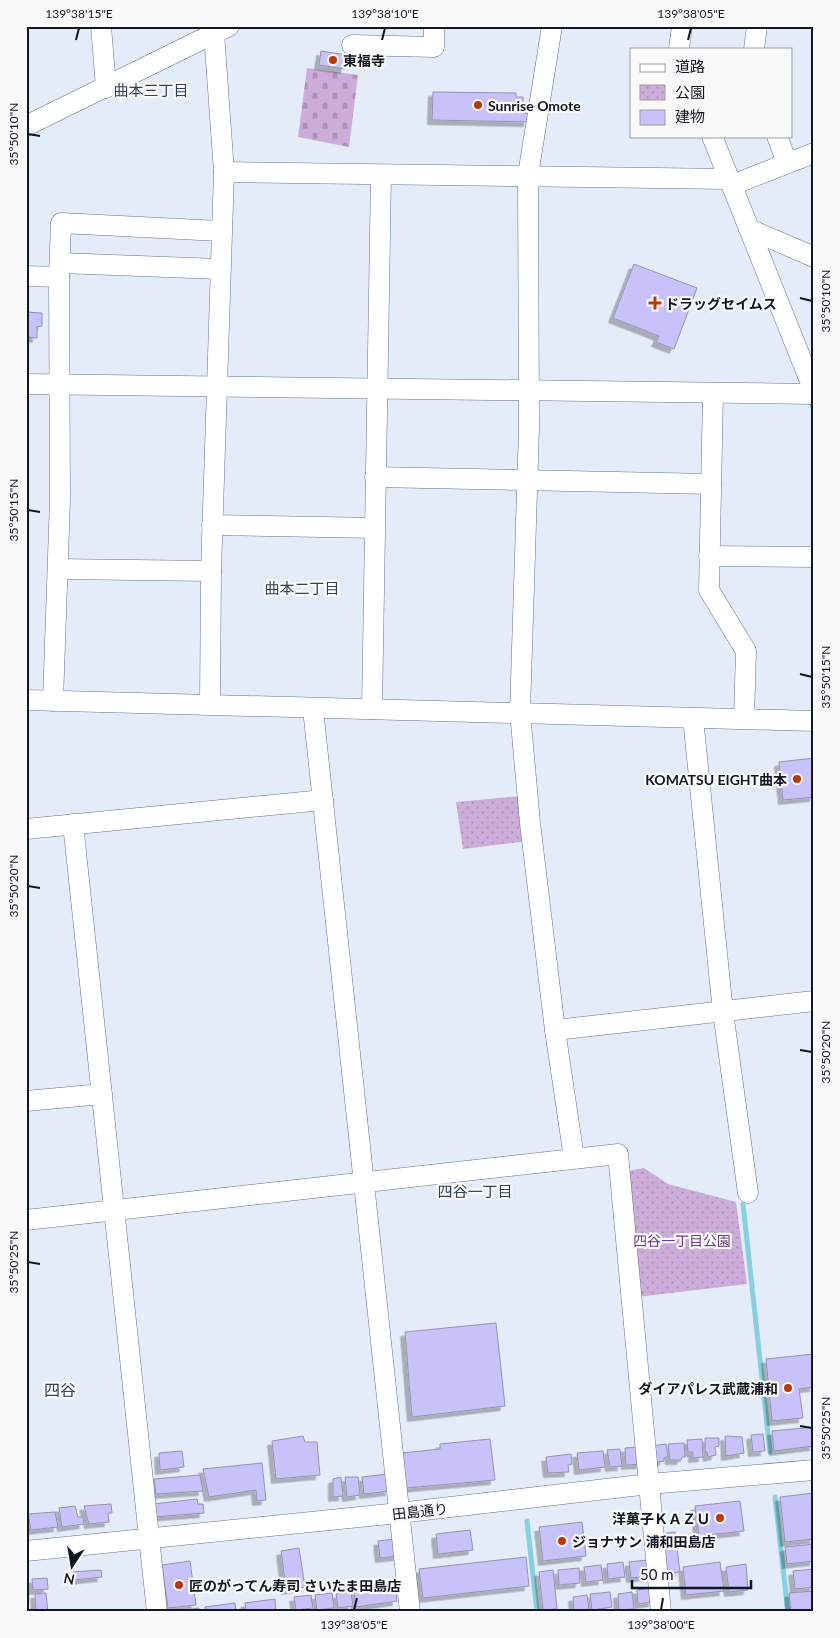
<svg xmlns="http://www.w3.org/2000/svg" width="840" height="1638" font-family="Lato,'Noto Sans JP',sans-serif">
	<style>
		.cemetery { fill: url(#cemetery-stones) }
		.park { fill: url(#park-dots) }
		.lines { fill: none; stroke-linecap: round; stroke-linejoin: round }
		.stream { stroke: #85d1e0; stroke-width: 5 }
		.building { fill: #c9c2fa; stroke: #9591b3; filter: url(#shadow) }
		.minor-casing { stroke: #63718f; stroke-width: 21 }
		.minor { stroke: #fff; stroke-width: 20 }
		.ticks { fill: none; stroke: #111622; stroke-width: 2 }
		.poi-dot { fill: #be3603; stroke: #f9f9f9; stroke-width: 2 }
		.labels { text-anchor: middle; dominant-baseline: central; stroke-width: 4.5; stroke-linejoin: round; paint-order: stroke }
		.poi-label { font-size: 14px; font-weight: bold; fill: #111622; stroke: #f9f9f9; text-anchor: start }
		.park-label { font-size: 14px; fill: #6b3e7b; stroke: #f9f9f9 }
		.street-label { font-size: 14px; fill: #111622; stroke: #f9f9f9 }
		.neighbourhood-label { font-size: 15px; fill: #35425c; stroke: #f9f9f9 }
		.quarter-label { font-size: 16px; fill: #35425c; stroke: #f9f9f9 }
		.neatline { fill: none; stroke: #111622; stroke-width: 2 }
		.ticks-label { font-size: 12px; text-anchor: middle; fill: #111622 }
	</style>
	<defs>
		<pattern id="cemetery-stones" width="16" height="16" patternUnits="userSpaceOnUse" patternTransform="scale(1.25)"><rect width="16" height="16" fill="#ccacd8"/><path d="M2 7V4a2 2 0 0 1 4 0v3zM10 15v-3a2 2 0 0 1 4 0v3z" fill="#ae93b9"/></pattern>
		<pattern id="park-dots" width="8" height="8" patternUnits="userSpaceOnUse" patternTransform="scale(1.25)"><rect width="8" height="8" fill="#ccacd8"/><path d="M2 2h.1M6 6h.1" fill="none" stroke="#ae93b9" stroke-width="1.8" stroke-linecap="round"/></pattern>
		<filter id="shadow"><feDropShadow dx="-4.5" dy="4.5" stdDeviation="0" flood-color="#0004"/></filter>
	</defs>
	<rect width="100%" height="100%" fill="#e5ecf9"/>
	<polygon class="cemetery" points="307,68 358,75 349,147 298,137"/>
	<g class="park">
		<polygon points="522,796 528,841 463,849 456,802"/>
		<polygon points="644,1168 668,1184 736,1202 747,1284 637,1297 623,1172"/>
	</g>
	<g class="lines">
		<g class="stream">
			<polyline points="809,398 814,409"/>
			<polyline points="743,1204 770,1452"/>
			<polyline points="775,1497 788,1612"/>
			<polyline points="527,1521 537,1612"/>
		</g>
	</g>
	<g class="building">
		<polygon points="321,51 347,55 345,69 319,65"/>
		<polygon points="433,92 516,93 516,97 523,97 523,113 528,113 528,122 432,120"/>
		<polygon points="634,264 697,288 674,349 656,342 659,336 613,318"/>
		<polygon points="26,312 42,313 42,326 37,327 37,338 26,337"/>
		<polygon points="814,758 814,797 783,800 779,762"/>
		<polygon points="496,1323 505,1406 412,1417 405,1332"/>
		<polygon points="814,1354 814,1387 799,1389 803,1418 772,1421 766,1359"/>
		<polygon points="814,1427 814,1446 774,1451 772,1431"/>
		<polygon points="763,1434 765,1451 753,1452 751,1435"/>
		<polygon points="303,1436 305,1442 317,1442 320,1475 276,1479 272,1441"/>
		<polygon points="725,1436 742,1437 744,1453 726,1456"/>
		<polygon points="705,1438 719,1438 719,1446 715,1447 716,1455 708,1457 707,1452 705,1452"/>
		<polygon points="490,1439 495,1480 406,1488 402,1453 440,1449 440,1444"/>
		<polygon points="702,1439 703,1457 693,1458 693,1452 688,1452 687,1440"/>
		<polygon points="684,1443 685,1457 682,1457 681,1460 670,1460 668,1444"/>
		<polygon points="666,1444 668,1456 664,1458 664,1461 652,1463 651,1446"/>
		<polygon points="639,1447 641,1464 626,1465 625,1448"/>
		<polygon points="620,1449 622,1466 610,1467 607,1450"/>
		<polygon points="182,1451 184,1467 160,1470 159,1453"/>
		<polygon points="603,1451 605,1467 579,1470 577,1453"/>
		<polygon points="571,1454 572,1464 568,1465 569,1472 548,1473 546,1457"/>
		<polygon points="262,1463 266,1500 257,1501 256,1490 209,1497 203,1469"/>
		<polygon points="388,1474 390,1491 364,1494 362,1477"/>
		<polygon points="200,1475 203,1491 156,1494 154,1479"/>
		<polygon points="341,1477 343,1496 333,1497 333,1479"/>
		<polygon points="345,1477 358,1477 360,1495 347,1497"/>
		<polygon points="814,1493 814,1539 785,1542 780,1497"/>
		<polygon points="197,1499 198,1504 203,1504 204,1513 154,1517 153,1504"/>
		<polygon points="740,1501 744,1531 699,1536 695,1506"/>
		<polygon points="111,1504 112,1513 108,1513 109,1522 89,1524 84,1506"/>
		<polygon points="75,1506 78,1517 83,1517 84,1524 62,1527 59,1508"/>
		<polygon points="55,1512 58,1527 31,1530 28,1514"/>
		<polygon points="582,1522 586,1556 543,1561 539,1527"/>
		<polygon points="470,1530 473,1550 438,1554 436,1534"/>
		<polygon points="675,1532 680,1572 665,1573 660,1534"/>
		<polygon points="395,1539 398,1556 380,1558 378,1541"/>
		<polygon points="814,1544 814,1561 787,1564 785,1547"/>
		<polygon points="299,1548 305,1587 286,1590 281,1551"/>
		<polygon points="526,1557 529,1586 423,1598 419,1569"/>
		<polygon points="647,1560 649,1576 631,1578 629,1562"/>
		<polygon points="190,1561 196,1605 168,1608 162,1565"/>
		<polygon points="623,1562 625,1577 608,1579 607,1564"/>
		<polygon points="720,1562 724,1591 686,1595 683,1567"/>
		<polygon points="746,1564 748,1590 729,1592 726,1567"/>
		<polygon points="601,1565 603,1580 586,1582 584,1567"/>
		<polygon points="579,1568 580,1583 559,1585 558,1570"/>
		<polygon points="814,1569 814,1587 795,1589 793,1571"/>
		<polygon points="101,1570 102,1577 74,1580 73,1572"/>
		<polygon points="553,1570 557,1609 543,1610 539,1572"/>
		<polygon points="47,1578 48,1589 33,1590 32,1579"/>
		<polygon points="395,1585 397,1601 356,1607 354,1591"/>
		<polygon points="652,1588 653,1602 638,1604 637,1590"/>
		<polygon points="814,1591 814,1612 791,1612 789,1593"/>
		<polygon points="351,1592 353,1606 338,1608 336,1594"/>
		<polygon points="610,1592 612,1607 592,1610 590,1594"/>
		<polygon points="632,1592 634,1609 619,1610 618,1594"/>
		<polygon points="46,1593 48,1612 36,1612 35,1594"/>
		<polygon points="332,1593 334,1608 317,1610 315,1595"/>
		<polygon points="311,1595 313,1608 296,1610 294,1597"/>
		<polygon points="587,1595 589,1609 574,1611 573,1597"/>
		<polygon points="275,1599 276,1612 246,1612 245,1603"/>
		<polygon points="235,1603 236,1612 205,1612 205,1607"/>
		<polygon points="199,1608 200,1612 169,1612"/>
	</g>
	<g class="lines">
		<g class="minor-casing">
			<g id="minor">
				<polyline points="101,26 106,88"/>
				<polyline points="552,26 528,175 529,428 520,712 530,823 555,1030 574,1158"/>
				<polyline points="352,45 434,47 434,26"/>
				<polyline points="679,49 682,26"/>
				<polyline points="754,49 757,26"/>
				<polyline points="26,126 229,26"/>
				<polyline points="712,136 814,391"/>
				<polyline points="777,136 787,163"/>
				<polyline points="224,172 729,179"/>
				<polyline points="732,185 814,153"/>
				<polyline points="749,229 814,257"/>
				<polyline points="60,263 219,269"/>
				<polyline points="26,276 59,277"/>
				<polyline points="26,384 814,394"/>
				<polyline points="713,393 709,590 746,651 744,718"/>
				<polyline points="375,477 711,484"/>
				<polyline points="212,525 374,528"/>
				<polyline points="709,556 814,557"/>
				<polyline points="58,569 211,571"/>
				<polyline points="26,700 814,721"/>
				<polyline points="53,701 60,499 59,277 61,223 220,231"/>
				<polyline points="210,704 211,571 224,172 214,33"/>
				<polyline points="313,709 410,1612"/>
				<polyline points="372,709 381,175"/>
				<polyline points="693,718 723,1012 748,1193"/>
				<polyline points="73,824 157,1612"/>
				<polyline points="26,829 323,800"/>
				<polyline points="555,1030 814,1001"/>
				<polyline points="26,1101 102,1094"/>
				<polyline points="26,1220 618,1154 661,1612"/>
				<polyline points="26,1551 399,1513 649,1484 814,1470"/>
			</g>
		</g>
		<use href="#minor" class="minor"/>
	</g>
	<path class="ticks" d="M 76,40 L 79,28M 382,40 L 385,28M 688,40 L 691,28M 28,134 L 40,136M 800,298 L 812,301M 28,510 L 40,512M 800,674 L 812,677M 28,886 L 40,888M 800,1050 L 812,1052M 28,1262 L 40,1264M 800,1426 L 812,1428M 354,1610 L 357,1598M 661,1610 L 663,1598"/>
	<g class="poi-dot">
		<circle cx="333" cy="60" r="5"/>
		<circle cx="478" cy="105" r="5"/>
		<path d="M652.5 295.5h5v5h5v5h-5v5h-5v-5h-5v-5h5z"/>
		<circle cx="797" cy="779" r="5"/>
		<circle cx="788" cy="1388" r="5"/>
		<circle cx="720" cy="1518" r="5"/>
		<circle cx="562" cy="1541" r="5"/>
		<circle cx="179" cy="1585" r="5"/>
	</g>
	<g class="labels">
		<g class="poi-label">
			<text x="343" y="60">東福寺</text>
			<text x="488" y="105">Sunrise Omote</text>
			<text x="665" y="303">ドラッグセイムス</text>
			<text x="787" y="779" text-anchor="end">KOMATSU EIGHT曲本</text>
			<text x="778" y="1388" text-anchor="end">ダイアパレス武蔵浦和</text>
			<text x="710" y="1518" text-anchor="end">洋菓子ＫＡＺＵ</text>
			<text x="572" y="1541">ジョナサン 浦和田島店</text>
			<text x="189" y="1585">匠のがってん寿司 さいたま田島店</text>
		</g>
		<g class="park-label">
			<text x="682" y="1240">四谷一丁目公園</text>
		</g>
		<g class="street-label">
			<text transform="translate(420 1511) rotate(-6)">田島通り</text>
		</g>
		<g class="neighbourhood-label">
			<text x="151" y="90">曲本三丁目</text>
			<text x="302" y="588">曲本二丁目</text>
			<text x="475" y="1191">四谷一丁目</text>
		</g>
		<g class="quarter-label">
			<text x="60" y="1389">四谷</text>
		</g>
	</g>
	<rect width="840" height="1638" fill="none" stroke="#f9f9f9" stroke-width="55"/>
	<rect x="630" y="48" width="162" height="90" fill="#f9f9f9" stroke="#9c9ea3"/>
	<rect x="640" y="64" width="25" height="8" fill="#ffffff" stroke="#9c9ea3"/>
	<text x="675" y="72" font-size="15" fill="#111622">道路</text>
	<rect x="640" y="85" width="25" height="15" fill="url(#park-dots)" stroke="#9c9ea3"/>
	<text x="675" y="98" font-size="15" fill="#111622">公園</text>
	<rect x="640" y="110" width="25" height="15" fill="#c9c2fa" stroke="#9c9ea3"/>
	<text x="675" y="122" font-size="15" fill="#111622">建物</text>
	<g transform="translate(72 1566) rotate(192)" stroke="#f9f9f9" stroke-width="4" paint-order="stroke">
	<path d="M0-4L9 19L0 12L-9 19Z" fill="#111622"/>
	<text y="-8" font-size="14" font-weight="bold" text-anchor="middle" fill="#111622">N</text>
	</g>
	<path d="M632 1580v8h119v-8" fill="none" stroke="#111622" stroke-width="2.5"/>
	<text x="640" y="1580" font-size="15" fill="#111622" stroke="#f9f9f9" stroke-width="4" paint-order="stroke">50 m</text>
	<rect x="28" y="28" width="784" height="1582" class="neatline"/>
	<g class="ticks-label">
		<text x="79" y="18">139°38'15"E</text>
		<text x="385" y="18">139°38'10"E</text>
		<text x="691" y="18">139°38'05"E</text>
		<text transform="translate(14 134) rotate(-90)" y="4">35°50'10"N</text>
		<text transform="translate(826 301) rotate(-90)" y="4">35°50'10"N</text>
		<text transform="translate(14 510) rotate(-90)" y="4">35°50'15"N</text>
		<text transform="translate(826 677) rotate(-90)" y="4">35°50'15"N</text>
		<text transform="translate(14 886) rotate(-90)" y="4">35°50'20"N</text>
		<text transform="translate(826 1052) rotate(-90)" y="4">35°50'20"N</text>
		<text transform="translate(14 1262) rotate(-90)" y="4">35°50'25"N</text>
		<text transform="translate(826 1428) rotate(-90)" y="4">35°50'25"N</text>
		<text x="354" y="1629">139°38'05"E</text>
		<text x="661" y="1629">139°38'00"E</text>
	</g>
</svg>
